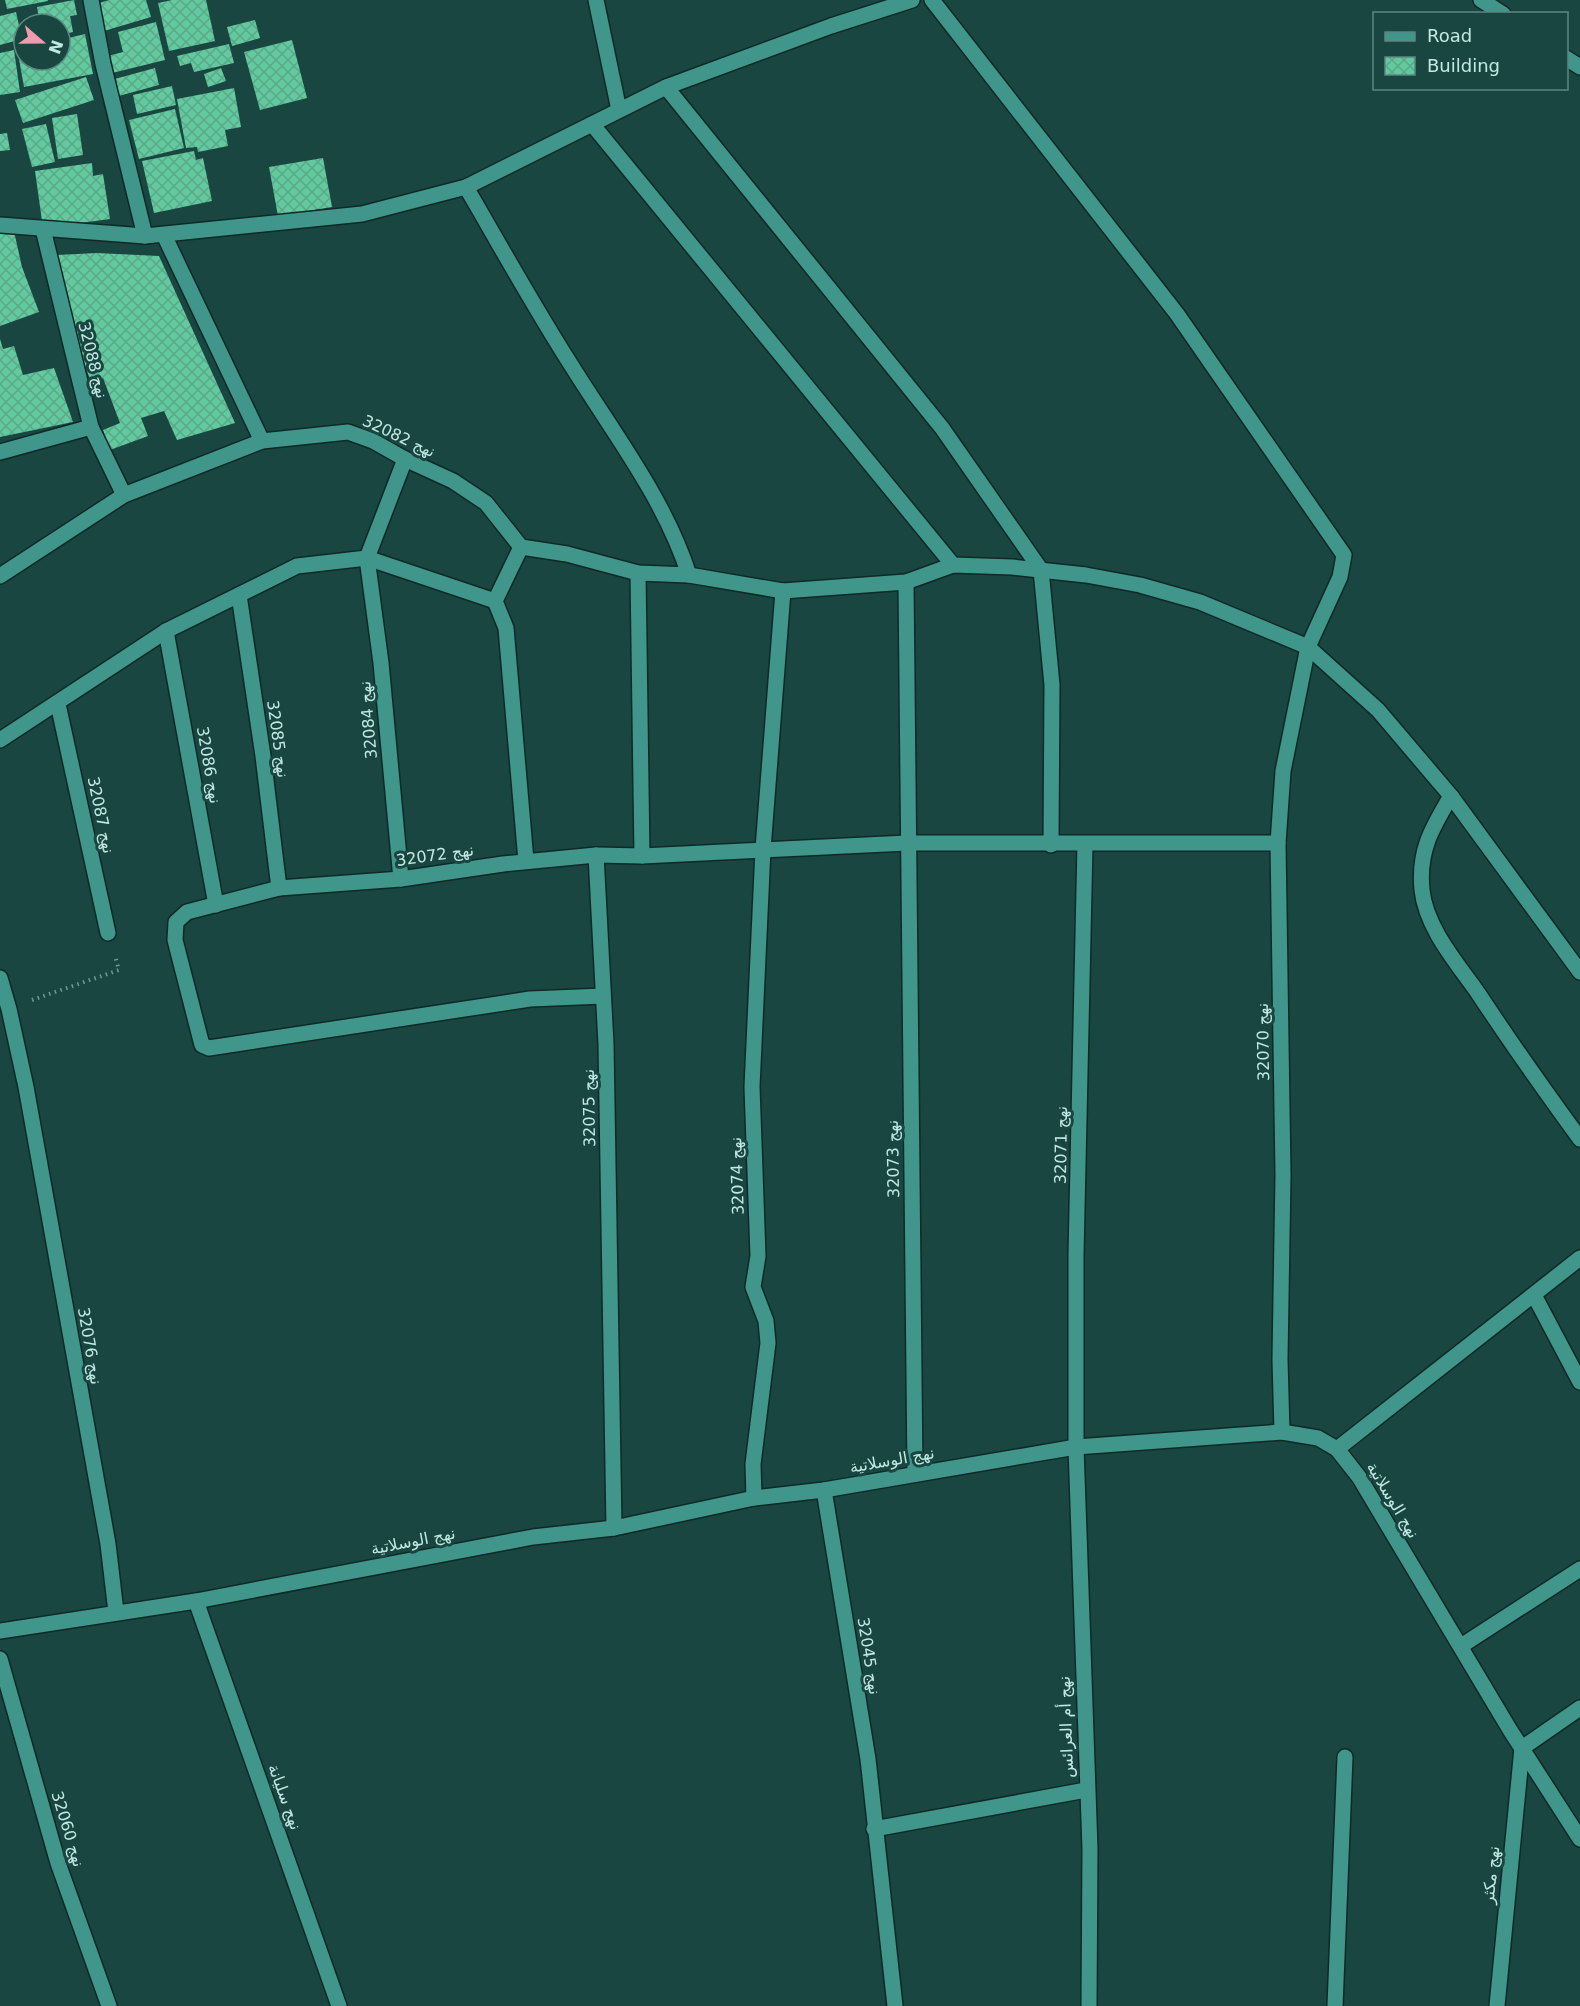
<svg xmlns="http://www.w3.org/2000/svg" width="1580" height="2006" font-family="'DejaVu Sans','Noto Sans Arabic',sans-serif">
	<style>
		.building { fill: url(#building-cross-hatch) }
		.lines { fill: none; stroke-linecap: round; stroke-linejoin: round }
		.minor-casing { stroke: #0f2a26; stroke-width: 18 }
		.path { stroke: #6e9893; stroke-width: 4; stroke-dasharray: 1.5 4.5; stroke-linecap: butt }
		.minor { stroke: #40968b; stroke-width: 15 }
		.labels { text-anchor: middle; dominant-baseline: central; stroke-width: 6; stroke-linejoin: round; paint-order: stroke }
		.street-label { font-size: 16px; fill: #c1e8e2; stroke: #194641 }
	</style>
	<defs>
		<pattern id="building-cross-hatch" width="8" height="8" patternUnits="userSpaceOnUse" patternTransform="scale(1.5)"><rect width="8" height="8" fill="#63c99e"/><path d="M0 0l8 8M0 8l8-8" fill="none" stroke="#59a888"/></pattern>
	</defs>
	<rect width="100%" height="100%" fill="#194641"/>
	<g class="building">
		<polygon points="5,0 48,0 48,1 7,9"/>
		<polygon points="74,0 77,15 70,16 73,32 60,35 60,24 40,24 37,7"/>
		<polygon points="109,0 146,0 151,17 104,31 96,4"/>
		<polygon points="172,0 206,0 215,41 169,51 158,3"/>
		<polygon points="16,12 22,39 0,45 0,16"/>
		<polygon points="255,20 260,38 232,46 227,27"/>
		<polygon points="156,22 165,60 112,73 108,56 123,52 118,32"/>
		<polygon points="85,34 93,74 24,87 17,48 24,47 24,60 60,60 60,40"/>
		<polygon points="292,40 307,98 260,110 244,52"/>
		<polygon points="229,44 234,63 194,72 191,63 180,66 177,56"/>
		<polygon points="14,50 20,92 0,95 0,53"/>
		<polygon points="155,68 159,85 115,97 111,80"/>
		<polygon points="221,68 226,81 208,87 204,74"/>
		<polygon points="86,77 94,100 23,123 15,100"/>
		<polygon points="172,86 176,105 137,114 133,95"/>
		<polygon points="234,88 241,127 225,130 228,146 198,152 197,147 186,148 177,99"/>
		<polygon points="175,109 184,148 139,159 129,120"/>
		<polygon points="77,114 83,155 58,159 52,118"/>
		<polygon points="46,124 55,162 32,167 22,129"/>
		<polygon points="7,133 10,150 0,151 0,134"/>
		<polygon points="194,151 196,160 203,158 212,201 154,213 142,161"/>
		<polygon points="323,158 332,207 278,216 269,167"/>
		<polygon points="92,163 93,176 103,174 110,219 43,228 35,171"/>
		<polygon points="0,227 13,227 22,267 39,312 0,326"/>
		<polygon points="97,253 159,256 235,423 177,440 164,411 141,418 148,436 110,450 103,430 120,423 103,378 91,382 69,321 57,255"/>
		<polygon points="0,339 3,349 14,346 23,375 54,368 73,422 0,437"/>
	</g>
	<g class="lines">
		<g class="minor-casing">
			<g id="minor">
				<polyline points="91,0 103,64 145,236"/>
				<polyline points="596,0 619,110"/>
				<polyline points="932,0 1177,314 1344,555 1340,577 1308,647 1283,771 1278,843 1283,1175 1280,1359 1282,1432"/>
				<polyline points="1481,0 1503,14"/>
				<polyline points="1566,58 1580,67"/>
				<polyline points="666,87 942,428 1041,570 1052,685 1051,845"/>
				<polyline points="592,124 953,565"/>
				<path d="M 466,187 C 501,247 535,309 573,368 C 615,435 665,500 689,575"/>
				<polyline points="0,225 145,236 362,214 466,187 666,87 831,26 912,0"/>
				<polyline points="43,229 91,427 124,495"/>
				<polyline points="164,235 262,441"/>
				<polyline points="0,452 91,427"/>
				<polyline points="638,573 642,856"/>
				<path d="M 0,576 L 124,495 L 262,441 L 348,432 L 373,441 L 405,459 L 453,481 L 486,503 L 521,547 L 567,554 L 638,573 L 689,575 L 783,591 L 906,582 L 953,565 L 1012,567 L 1086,575 L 1140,585 L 1200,602 L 1308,647 L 1378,710 L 1451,796 C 1432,828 1418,851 1422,890 C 1426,928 1457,963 1478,993 C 1511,1043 1545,1091 1580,1139"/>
				<polyline points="906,582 915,1474"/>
				<polyline points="239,595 263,756 279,888"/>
				<polyline points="495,601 506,628 526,861"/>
				<polyline points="166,631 216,905"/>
				<polyline points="58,704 108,933"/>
				<polyline points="0,740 166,631 297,566 367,558 495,601 521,547"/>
				<polyline points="1451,796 1580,972"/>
				<polyline points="1085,844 1076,1255 1076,1447 1090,1849 1089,2006"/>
				<polyline points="596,855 503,864 401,879 279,888 187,912 176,922 175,940 202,1045 209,1048 530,999 603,996"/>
				<polyline points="401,879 381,663 367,558 405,459"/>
				<polyline points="0,978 9,1009 26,1087 108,1544 116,1612"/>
				<polyline points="1534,1295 1580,1382"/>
				<polyline points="1337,1449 1580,1258"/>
				<polyline points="824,1490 868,1759 895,2006"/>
				<polyline points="754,1498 753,1464 768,1343 766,1321 753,1287 758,1256 752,1087 763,849 783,591"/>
				<polyline points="614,1528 606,1044 596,855 642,856 907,843 1278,843"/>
				<polyline points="196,1601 339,2006"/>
				<polyline points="0,1631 196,1601 533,1537 614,1528 754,1498 824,1490 1076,1447 1282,1432 1318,1438 1337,1449 1359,1477 1510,1730 1580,1839"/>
				<polyline points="1461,1646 1580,1569"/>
				<polyline points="0,1659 58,1863 109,2006"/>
				<polyline points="874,1829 1086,1790"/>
				<polyline points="1335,2006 1345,1757"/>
				<polyline points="1497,2006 1522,1748 1580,1708"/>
			</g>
		</g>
		<polyline class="path" points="32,1000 119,970 115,956"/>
		<use href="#minor" class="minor"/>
	</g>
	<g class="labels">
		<g class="street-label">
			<text transform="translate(93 360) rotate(76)">نهج 32088</text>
			<text transform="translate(399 436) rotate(25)">نهج 32082</text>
			<text transform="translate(368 720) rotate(-95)">نهج 32084</text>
			<text transform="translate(278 739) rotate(82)">نهج 32085</text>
			<text transform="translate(209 765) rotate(80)">نهج 32086</text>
			<text transform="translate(101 815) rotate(78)">نهج 32087</text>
			<text transform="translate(435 855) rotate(-8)">نهج 32072</text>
			<text transform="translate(1263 1042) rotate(-91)">نهج 32070</text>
			<text transform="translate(589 1108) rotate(-91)">نهج 32075</text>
			<text transform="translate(1061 1145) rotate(-89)">نهج 32071</text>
			<text transform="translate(893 1159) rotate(-91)">نهج 32073</text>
			<text transform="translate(737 1176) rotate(-92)">نهج 32074</text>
			<text transform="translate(90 1346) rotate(80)">نهج 32076</text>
			<text transform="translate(892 1460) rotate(-10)">نهج الوسلاتية</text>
			<text transform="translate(1393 1500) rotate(59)">نهج الوسلاتية</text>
			<text transform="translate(413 1541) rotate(-11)">نهج الوسلاتية</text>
			<text transform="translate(869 1656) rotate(81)">نهج 32045</text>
			<text transform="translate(1066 1727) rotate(-92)">نهج أم العرائس</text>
			<text transform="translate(285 1797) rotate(70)">نهج سليانة</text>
			<text transform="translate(68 1829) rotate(73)">نهج 32060</text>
			<text transform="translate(1491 1875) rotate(-84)">نهج مكثر</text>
		</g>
	</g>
	<rect x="1373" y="12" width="195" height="78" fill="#194641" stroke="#5c8781" stroke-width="1.5"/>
	<rect x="1385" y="32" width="30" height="9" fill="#40968b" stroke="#5c8781" stroke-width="1.5"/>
	<text x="1427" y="42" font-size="18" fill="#c1e8e2">Road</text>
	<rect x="1385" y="57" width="30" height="18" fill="url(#building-cross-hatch)" stroke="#5c8781" stroke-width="1.5"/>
	<text x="1427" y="72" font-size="18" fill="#c1e8e2">Building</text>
	<g transform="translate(42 42) rotate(110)"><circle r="28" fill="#194641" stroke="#5c8781" stroke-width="1.5"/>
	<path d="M0-4.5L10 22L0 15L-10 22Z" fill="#f29aaf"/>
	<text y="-9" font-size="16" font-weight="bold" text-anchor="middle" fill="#c1e8e2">N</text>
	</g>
</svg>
